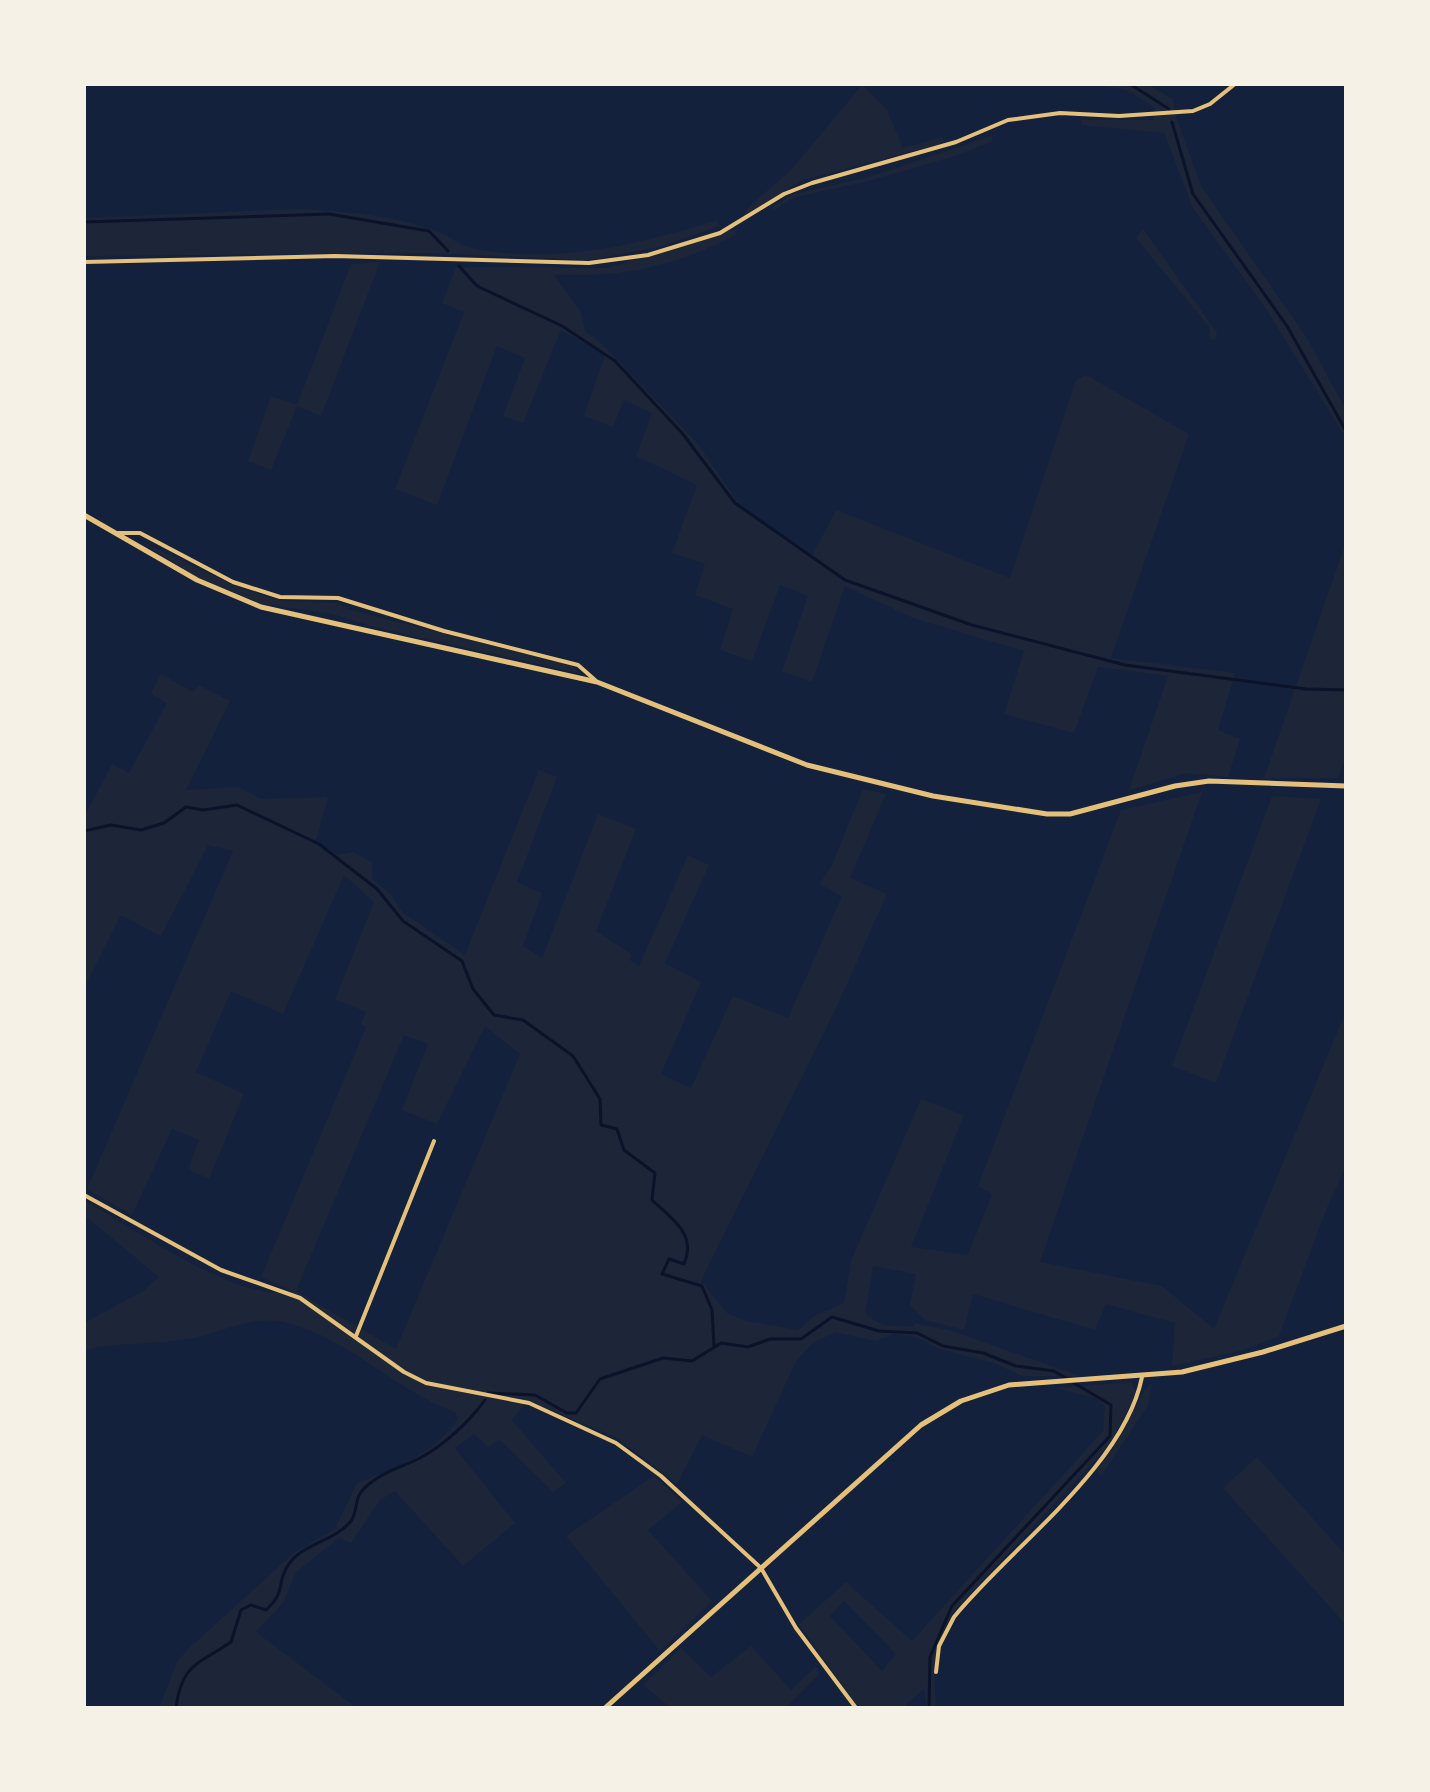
<svg xmlns="http://www.w3.org/2000/svg" width="1430" height="1792" font-family="'PT Sans Narrow',sans-serif">
	<style>
		.green { fill: #1d2539; fill-rule: evenodd }
		.lines { fill: none; stroke-linecap: round; stroke-linejoin: round }
		.stream { stroke: #0b132b; stroke-width: 3 }
		.minor { stroke: #e5c07b; stroke-width: 4 }
		.tertiary { stroke: #e5c07b; stroke-width: 5 }
	</style>
	<rect width="100%" height="100%" fill="#14213d"/>
	<g class="green">
		<polygon points="1095,84 1146,84 1173,99 1174,111 1201,186 1307,338 1346,410 1346,438 1266,309 1193,208 1164,133 1082,125 1082,120 1153,120 1155,108 1127,90"/>
		<polygon points="862,85 887,110 903,148 942,137 944,143 803,180 746,214 744,211 791,170"/>
		<polygon points="991,136 993,141 955,156 869,181 795,197 774,210 772,207 794,194 869,177"/>
		<path d="M 296,209 C 342,211 393,215 436,231 C 450,236 460,246 475,249 C 559,264 637,245 717,220 L 719,226 L 660,247 L 590,260 L 427,253 L 84,256 L 84,218 Z"/>
		<path d="M 734,229 L 737,234 C 697,256 651,271 605,274 C 588,276 571,274 554,275 L 581,312 L 585,331 L 601,343 L 697,443 L 739,504 L 811,558 L 836,510 L 1010,578 L 1076,380 L 1086,375 L 1189,434 L 1111,658 L 1235,673 L 1218,730 L 1240,739 L 1228,777 L 1187,773 L 1129,790 L 1168,676 L 1098,667 L 1074,733 L 1004,714 L 1024,651 L 913,618 L 845,586 L 812,682 L 782,671 L 808,596 L 780,585 L 752,661 L 720,650 L 733,609 L 695,595 L 705,564 L 672,553 L 697,485 L 636,456 L 652,413 L 624,400 L 613,427 L 584,416 L 605,355 L 561,330 L 523,423 L 503,416 L 525,358 L 497,346 L 437,505 L 395,489 L 464,312 L 442,303 L 456,267 L 608,268 Z"/>
		<polygon points="1143,229 1217,333 1215,340 1210,339 1210,328 1136,238"/>
		<polygon points="380,262 321,416 297,406 271,470 248,461 271,396 297,405 351,264"/>
		<polygon points="140,541 238,587 281,601 338,603 350,610 572,666 582,674 370,626 333,614 262,604 198,578"/>
		<polygon points="1346,542 1346,756 1338,778 1264,778"/>
		<path d="M 161,674 L 193,692 L 199,685 L 230,701 L 186,790 L 238,787 L 262,799 L 328,797 L 316,841 L 338,855 L 353,852 L 372,862 L 372,878 L 392,896 L 402,912 L 465,955 L 539,770 L 557,777 L 517,882 L 542,893 L 523,946 L 542,958 L 598,814 L 636,829 L 596,931 L 631,954 L 630,960 L 639,966 L 688,855 L 709,865 L 665,963 L 701,982 L 661,1074 L 691,1088 L 733,996 L 788,1018 L 842,896 L 819,884 L 831,867 L 863,789 L 886,794 L 850,878 L 887,894 L 839,1002 L 701,1281 L 727,1313 L 746,1321 L 798,1330 L 814,1316 L 844,1303 L 851,1261 L 921,1099 L 964,1115 L 911,1247 L 968,1255 L 992,1194 L 978,1186 L 1121,810 L 1202,792 L 1040,1262 L 1162,1286 L 1214,1329 L 1346,1011 L 1346,1166 L 1326,1210 L 1279,1336 L 1240,1351 L 1172,1366 L 1175,1323 L 1106,1304 L 1095,1330 L 973,1294 L 964,1330 L 925,1320 L 910,1305 L 916,1274 L 873,1266 L 865,1314 L 883,1325 L 913,1327 L 915,1323 L 952,1331 L 1080,1376 L 1022,1376 L 994,1363 L 940,1349 L 916,1337 L 894,1334 L 876,1341 L 835,1332 L 813,1343 L 796,1361 L 752,1457 L 702,1435 L 677,1484 L 619,1439 L 528,1400 L 512,1420 L 566,1483 L 553,1492 L 500,1440 L 488,1447 L 474,1434 L 455,1448 L 515,1523 L 463,1566 L 395,1491 L 380,1500 L 351,1543 L 339,1538 L 296,1572 L 283,1603 L 256,1632 L 357,1708 L 159,1708 L 177,1662 L 187,1650 L 295,1552 L 335,1529 L 357,1483 C 396,1468 433,1455 458,1419 L 455,1412 C 394,1390 347,1336 283,1322 C 249,1315 220,1334 188,1339 C 158,1344 127,1343 96,1347 L 84,1352 L 84,1323 L 143,1291 L 159,1277 L 84,1215 L 84,1200 C 131,1227 242,1305 294,1292 L 261,1277 L 366,1027 L 361,1024 L 366,1012 L 335,999 L 374,902 L 344,875 L 283,1014 L 231,991 L 196,1072 L 244,1094 L 209,1179 L 188,1169 L 199,1140 L 172,1129 L 132,1215 L 87,1189 L 233,851 L 208,845 L 161,936 L 121,915 L 84,988 L 84,817 L 112,764 L 129,773 L 167,703 L 151,694 ZM 485,1026 L 520,1054 L 396,1349 L 296,1291 L 404,1035 L 428,1044 L 402,1110 L 437,1124 Z"/>
		<polygon points="1272,796 1321,799 1216,1083 1172,1066"/>
		<path d="M 1131,1382 L 1136,1393 L 1111,1443 L 952,1614 C 935,1646 933,1673 936,1708 L 927,1708 L 924,1689 L 902,1708 L 859,1708 L 799,1624 L 846,1582 L 912,1641 L 1103,1431 L 1105,1406 L 1096,1398 L 1055,1388 ZM 844,1601 L 896,1654 L 882,1671 L 830,1616 Z"/>
		<polygon points="1152,1384 1148,1405 1101,1476 1096,1471 1114,1447 1145,1389"/>
		<polygon points="1257,1457 1346,1555 1346,1625 1223,1488"/>
		<polygon points="654,1476 682,1502 648,1530 712,1601 660,1651 566,1536"/>
		<polygon points="751,1646 791,1690 816,1666 819,1674 786,1708 671,1708 643,1685 681,1648 711,1677"/>
	</g>
	<g class="lines">
		<g class="stream">
			<polyline points="1130,84 1169,109"/>
			<polyline points="1172,122 1193,194 1287,326 1346,431"/>
			<polyline points="84,222 329,214 429,231 448,251"/>
			<polyline points="459,266 477,286 562,326 615,361 682,433 735,503 845,580 972,625 1125,665 1306,689 1346,690"/>
			<path d="M 84,831 L 111,825 L 141,830 L 164,823 L 186,807 L 203,810 L 237,805 L 319,844 L 377,889 L 403,921 L 462,961 L 473,989 L 494,1015 L 523,1020 L 573,1056 L 600,1099 L 601,1125 L 617,1129 L 624,1150 L 655,1173 L 652,1200 C 672,1219 697,1234 684,1264 L 669,1259 L 662,1274 L 702,1286 L 712,1310 L 714,1346"/>
			<polyline points="488,1393 535,1395 567,1413 576,1413 600,1379 663,1358 692,1361 721,1343 748,1347 770,1339 801,1339 832,1317 879,1331 917,1333 943,1346 983,1353 1016,1366 1054,1371 1111,1405 1110,1436 952,1606 930,1657 929,1708"/>
			<path d="M 176,1708 C 181,1664 199,1664 231,1642 L 241,1610 L 251,1605 L 266,1610 C 287,1590 276,1585 287,1567 C 301,1543 334,1542 351,1521 C 357,1513 355,1499 361,1492 C 377,1473 400,1468 420,1458 C 443,1446 470,1421 485,1400"/>
		</g>
		<g class="minor">
			<polyline points="84,262 335,256 589,263 648,255 720,233 784,194 812,183 956,142 1008,120 1060,113 1119,116 1193,111 1210,104 1235,84"/>
			<polyline points="118,533 140,533 233,582 280,597 338,598 444,631 578,665 595,680"/>
			<polyline points="84,1195 221,1270 300,1298 404,1372 426,1383 529,1403 616,1443 661,1476 761,1568 796,1628 856,1708"/>
			<polyline points="356,1336 434,1141"/>
			<path d="M 936,1672 L 939,1646 L 954,1617 C 1011,1547 1124,1467 1142,1377"/>
		</g>
		<g class="tertiary">
			<polyline points="84,515 197,580 261,607 597,682 807,765 933,796 1047,814 1070,814 1175,786 1209,781 1346,786"/>
			<polyline points="605,1708 921,1425 961,1401 1009,1385 1182,1372 1263,1352 1346,1326"/>
		</g>
	</g>
	<rect width="1430" height="1792" fill="none" stroke="#f6f1e7" stroke-width="172"/>
</svg>
